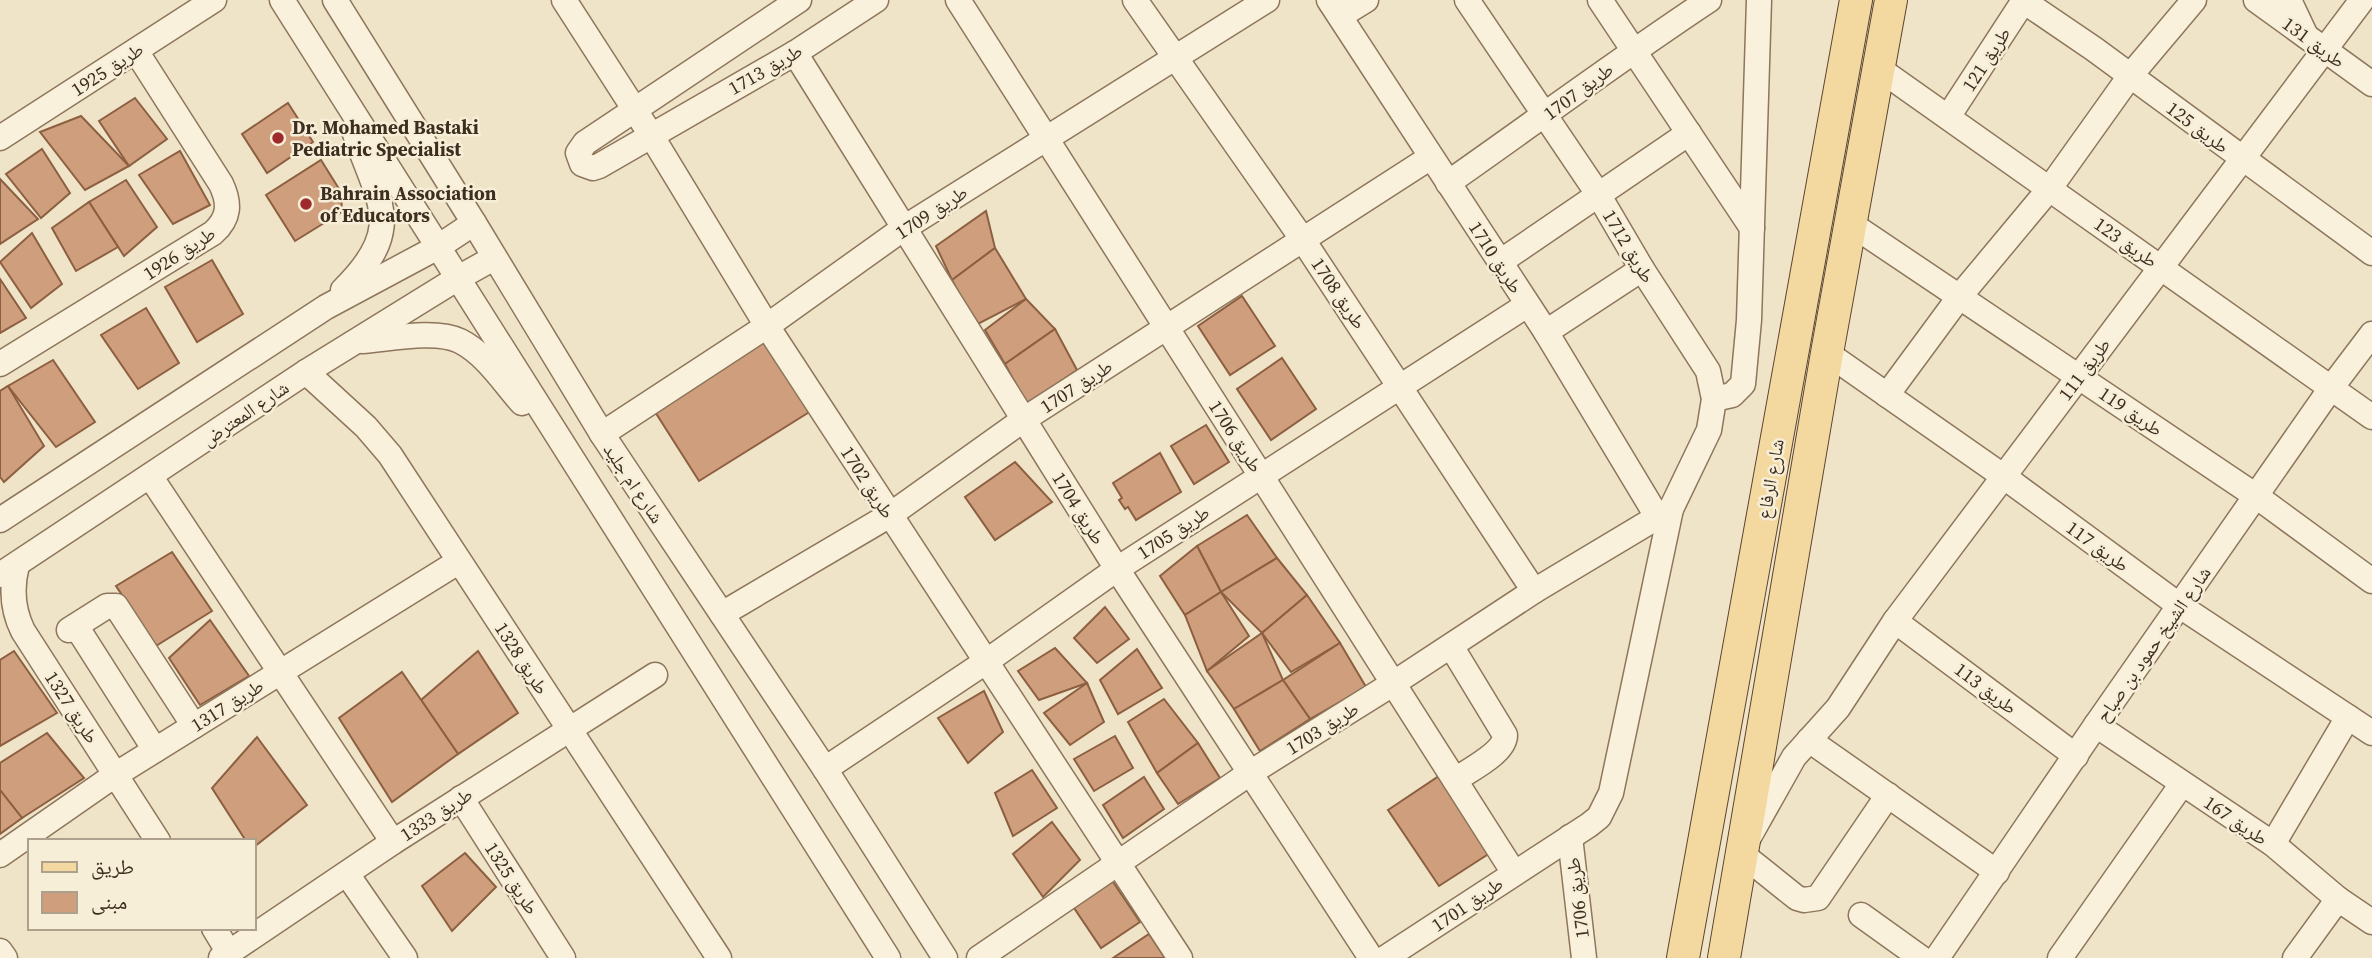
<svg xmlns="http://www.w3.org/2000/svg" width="2372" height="958" font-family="'Source Serif 4','Noto Naskh Arabic',serif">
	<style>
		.building { fill: #cf9f7d; stroke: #8d5f41; stroke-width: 2 }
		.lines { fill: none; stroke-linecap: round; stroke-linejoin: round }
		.minor-casing { stroke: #8d765c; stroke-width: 27 }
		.major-casing { stroke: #5b4430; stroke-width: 34 }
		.minor { stroke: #faf1dc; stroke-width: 24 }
		.major { stroke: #f3d9a0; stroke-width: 32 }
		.poi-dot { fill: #9e2a2b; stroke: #f7eed8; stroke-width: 2.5 }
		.labels { text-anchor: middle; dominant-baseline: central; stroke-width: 5; stroke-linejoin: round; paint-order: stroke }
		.street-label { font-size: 19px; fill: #3d2e20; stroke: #f7eed8 }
		.poi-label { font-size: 19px; font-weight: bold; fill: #3d2e20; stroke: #f7eed8; text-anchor: start }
	</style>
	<rect width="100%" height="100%" fill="#f0e4c8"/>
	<g class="building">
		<polygon points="135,98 167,139 129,166 99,121"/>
		<polygon points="288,103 313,142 267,173 242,134"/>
		<polygon points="81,116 129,166 85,190 40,132"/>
		<polygon points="42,149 70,193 41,218 6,174"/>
		<polygon points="180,151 210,205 173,224 139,175"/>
		<polygon points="321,160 341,192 342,212 295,241 266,195"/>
		<polygon points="0,179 38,219 0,244"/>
		<polygon points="126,180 157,227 124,256 89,202"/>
		<polygon points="89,202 118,247 76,271 52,228"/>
		<polygon points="986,211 995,248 952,280 936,246"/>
		<polygon points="32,233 62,284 31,308 0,262"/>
		<polygon points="995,248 1026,299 976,325 952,280"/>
		<polygon points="212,260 243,314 197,342 165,287"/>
		<polygon points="0,279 26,318 0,333"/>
		<polygon points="1242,296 1275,346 1230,375 1198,326"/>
		<polygon points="1026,299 1055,329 1005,364 985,330"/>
		<polygon points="146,308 179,363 138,389 101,335"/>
		<polygon points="1055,329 1077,370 1027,405 1005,364"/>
		<polygon points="766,340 811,411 699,481 652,407"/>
		<polygon points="1282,358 1316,409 1271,440 1237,389"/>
		<polygon points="53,360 95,422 56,447 8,386"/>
		<polygon points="8,386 44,446 4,482 0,477 0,391"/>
		<polygon points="1206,425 1229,462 1194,484 1171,446"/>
		<polygon points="1160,453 1181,492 1136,520 1128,507 1125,509 1119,500 1122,498 1113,483"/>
		<polygon points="1015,462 1052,502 995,540 965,497"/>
		<polygon points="1247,515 1277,558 1221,592 1197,546"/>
		<polygon points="1197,546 1221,592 1185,615 1160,576"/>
		<polygon points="172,552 212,611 156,646 116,586"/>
		<polygon points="1277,558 1307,595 1262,633 1221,592"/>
		<polygon points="1221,592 1249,636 1207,671 1185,615"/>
		<polygon points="1307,595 1340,643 1291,672 1262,633"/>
		<polygon points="1105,607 1129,639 1097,663 1074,638"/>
		<polygon points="210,620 249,676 200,705 169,658"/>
		<polygon points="1262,633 1283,680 1234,709 1207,671"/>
		<polygon points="1340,643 1366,687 1310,719 1283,680"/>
		<polygon points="1055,648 1087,683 1039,700 1018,671"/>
		<polygon points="1137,649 1162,688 1118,714 1100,680"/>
		<polygon points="14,651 57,713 0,746 0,660"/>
		<polygon points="478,651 518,713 458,754 421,700"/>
		<polygon points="402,672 458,754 392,802 339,718"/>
		<polygon points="1283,680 1310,719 1260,751 1234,709"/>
		<polygon points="1087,683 1104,722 1070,745 1044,713"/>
		<polygon points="984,691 1003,732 968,763 938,718"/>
		<polygon points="1164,699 1198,743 1157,773 1128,722"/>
		<polygon points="47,733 84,778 22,818 0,790 0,763"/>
		<polygon points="1115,736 1133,768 1094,791 1074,759"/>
		<polygon points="257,737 307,805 254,847 254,841 246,841 212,788"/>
		<polygon points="1198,743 1220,778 1178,804 1157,773"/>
		<polygon points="1032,770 1057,808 1013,836 995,793"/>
		<polygon points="1439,776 1490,853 1439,886 1388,810"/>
		<polygon points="1144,777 1164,809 1123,838 1103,805"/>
		<polygon points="0,790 22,818 0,834"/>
		<polygon points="1052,822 1080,860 1043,897 1013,854"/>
		<polygon points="465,853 496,887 452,931 422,886"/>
		<polygon points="1107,873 1140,922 1101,948 1068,899"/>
		<polygon points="1149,934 1165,958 1113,958"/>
	</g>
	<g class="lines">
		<g class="minor-casing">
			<g id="minor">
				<polyline points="282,0 888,958"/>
				<polyline points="335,0 474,223 602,434 825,769 945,958"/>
				<polyline points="564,0 651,135 767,326 1180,958"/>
				<polyline points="799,0 585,143 578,153 582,164 593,168 599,166 795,53 876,0"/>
				<polyline points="958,0 1514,873"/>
				<polyline points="1135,0 1303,240 1534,591"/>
				<polyline points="1329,0 1546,332 1658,518"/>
				<polyline points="1600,0 1752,228"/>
				<polyline points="2022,0 2094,49 2372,253"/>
				<polyline points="2256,0 2372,84"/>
				<polyline points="2289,0 2306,36"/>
				<polyline points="1340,16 1366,0"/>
				<polyline points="795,53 1117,569 1371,958"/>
				<polyline points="1878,68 2372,417"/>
				<polyline points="1948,117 2023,2"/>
				<polyline points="0,138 214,0"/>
				<path d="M 1448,183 C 1535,122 1620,59 1709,0"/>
				<polyline points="1851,224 2256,496 2372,581"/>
				<polyline points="1500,262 1689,133"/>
				<path d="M 343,290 C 407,227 378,203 354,131"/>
				<polyline points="1546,332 1642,269"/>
				<path d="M 362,341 C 389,339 436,329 460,341 C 486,354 504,383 522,403"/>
				<polyline points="1827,353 2003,476 2180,606 2372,733"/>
				<path d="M 0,364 L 213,233 C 230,218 230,203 221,184 L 136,51"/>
				<polyline points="306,372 366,427 390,455 719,958"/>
				<polyline points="1887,395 1960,296 2050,188 2130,76 2194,0"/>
				<polyline points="1714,399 1732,395 1743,384 1749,320 1759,0"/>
				<polyline points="602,434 767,326 904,228 1267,0"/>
				<polyline points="150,476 393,842"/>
				<polyline points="0,520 326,307 438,247 474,223"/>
				<path d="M 17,565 C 11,588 12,609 23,631 L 158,841"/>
				<polyline points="0,575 306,372 458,278 494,258"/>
				<polyline points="722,614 890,515 1023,420 1431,157"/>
				<polyline points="1895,621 2076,756"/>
				<polyline points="76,626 155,750"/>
				<polyline points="69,630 107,606 116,606 194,726"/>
				<path d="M 1451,646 L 1505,735 C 1505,753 1469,770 1455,780"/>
				<polyline points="2096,725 2273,844 2338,899 2372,922"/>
				<polyline points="1809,740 1997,872"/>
				<polyline points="825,769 987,661 1117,569 1527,305"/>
				<polyline points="461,798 563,958"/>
				<polyline points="1570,837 1584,958"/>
				<polyline points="1749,837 1794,757 1838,708 1895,621 2362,0"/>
				<polyline points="2273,844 2348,717"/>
				<polyline points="1742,854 1797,898 1804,900 1818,898 1888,795"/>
				<polyline points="0,855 115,775 458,562"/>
				<polyline points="347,874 405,958"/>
				<polyline points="1861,915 1921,958"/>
				<polyline points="214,928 229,953"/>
				<polyline points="0,951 5,958"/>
				<polyline points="221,958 393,842 655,675"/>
				<polyline points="979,958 1250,773 1394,683 1534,591 1671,509"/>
				<polyline points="1385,958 1589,825 1599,817 1611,793 1671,509 1709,430 1714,399 1708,371 1642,269 1598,194 1467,0"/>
				<polyline points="1937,958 2096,725 2331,388 2372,334"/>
				<polyline points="2060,958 2182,784"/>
				<polyline points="2295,958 2338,899"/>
			</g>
		</g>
		<g class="major-casing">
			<g id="major">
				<polyline points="1683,958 1856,0"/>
				<polyline points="1724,958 1827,353 1891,0"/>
			</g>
		</g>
		<use href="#minor" class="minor"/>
		<use href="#major" class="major"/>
	</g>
	<g class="poi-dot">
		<circle cx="278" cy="138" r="7"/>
		<circle cx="306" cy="204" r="7"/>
	</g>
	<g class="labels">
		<g class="street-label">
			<text transform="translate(2314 42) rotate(36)">طريق 131</text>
			<text transform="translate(1986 59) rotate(-57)">طريق 121</text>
			<text transform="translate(107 69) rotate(-33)">طريق 1925</text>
			<text transform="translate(765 69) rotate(-30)">طريق 1713</text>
			<text transform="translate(1578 91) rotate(-37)">طريق 1707</text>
			<text transform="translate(2198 127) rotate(37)">طريق 125</text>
			<text transform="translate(931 212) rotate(-33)">طريق 1709</text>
			<text transform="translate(2126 242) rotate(35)">طريق 123</text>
			<text transform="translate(1629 246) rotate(59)">طريق 1712</text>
			<text transform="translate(179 253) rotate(-33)">طريق 1926</text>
			<text transform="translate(1496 257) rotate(57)">طريق 1710</text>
			<text transform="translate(1339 293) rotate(56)">طريق 1708</text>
			<text transform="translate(2084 369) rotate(-53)">طريق 111</text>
			<text transform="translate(1076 386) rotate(-33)">طريق 1707</text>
			<text transform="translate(2131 411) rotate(34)">طريق 119</text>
			<text transform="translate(245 413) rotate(-34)">شارع المعترض</text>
			<text transform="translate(1236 436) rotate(57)">طريق 1706</text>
			<text transform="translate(1770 479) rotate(-80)">شارع الرفاع</text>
			<text transform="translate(868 482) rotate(57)">طريق 1702</text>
			<text transform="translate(634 483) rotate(56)">شارع ام جليد</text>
			<text transform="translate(1079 508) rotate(58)">طريق 1704</text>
			<text transform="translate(1173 532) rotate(-33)">طريق 1705</text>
			<text transform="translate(2098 546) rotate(36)">طريق 117</text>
			<text transform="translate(2153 644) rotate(-55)">شارع الشيخ حمود بن صباح</text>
			<text transform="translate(522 658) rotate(57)">طريق 1328</text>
			<text transform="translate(1986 688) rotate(37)">طريق 113</text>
			<text transform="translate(227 705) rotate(-32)">طريق 1317</text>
			<text transform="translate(72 707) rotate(57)">طريق 1327</text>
			<text transform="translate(1322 728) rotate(-32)">طريق 1703</text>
			<text transform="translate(436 814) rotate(-33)">طريق 1333</text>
			<text transform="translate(2236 820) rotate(34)">طريق 167</text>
			<text transform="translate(512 878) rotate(57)">طريق 1325</text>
			<text transform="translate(1577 898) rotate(-97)">طريق 1706</text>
			<text transform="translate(1467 904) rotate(-34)">طريق 1701</text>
		</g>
		<g class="poi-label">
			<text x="292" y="127">Dr. Mohamed Bastaki<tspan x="292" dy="22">Pediatric Specialist</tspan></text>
			<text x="320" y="193">Bahrain Association<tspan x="320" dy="22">of Educators</tspan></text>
		</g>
	</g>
	<rect x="28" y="839" width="228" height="91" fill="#f7eed8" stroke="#ada18e" stroke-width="2"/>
	<rect x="42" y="862" width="35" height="10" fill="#f3d9a0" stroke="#ada18e" stroke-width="2"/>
	<text x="91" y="874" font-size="21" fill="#3d2e20">طريق</text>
	<rect x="42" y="892" width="35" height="21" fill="#cf9f7d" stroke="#ada18e" stroke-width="2"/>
	<text x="91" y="909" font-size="21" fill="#3d2e20">مبنى</text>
</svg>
